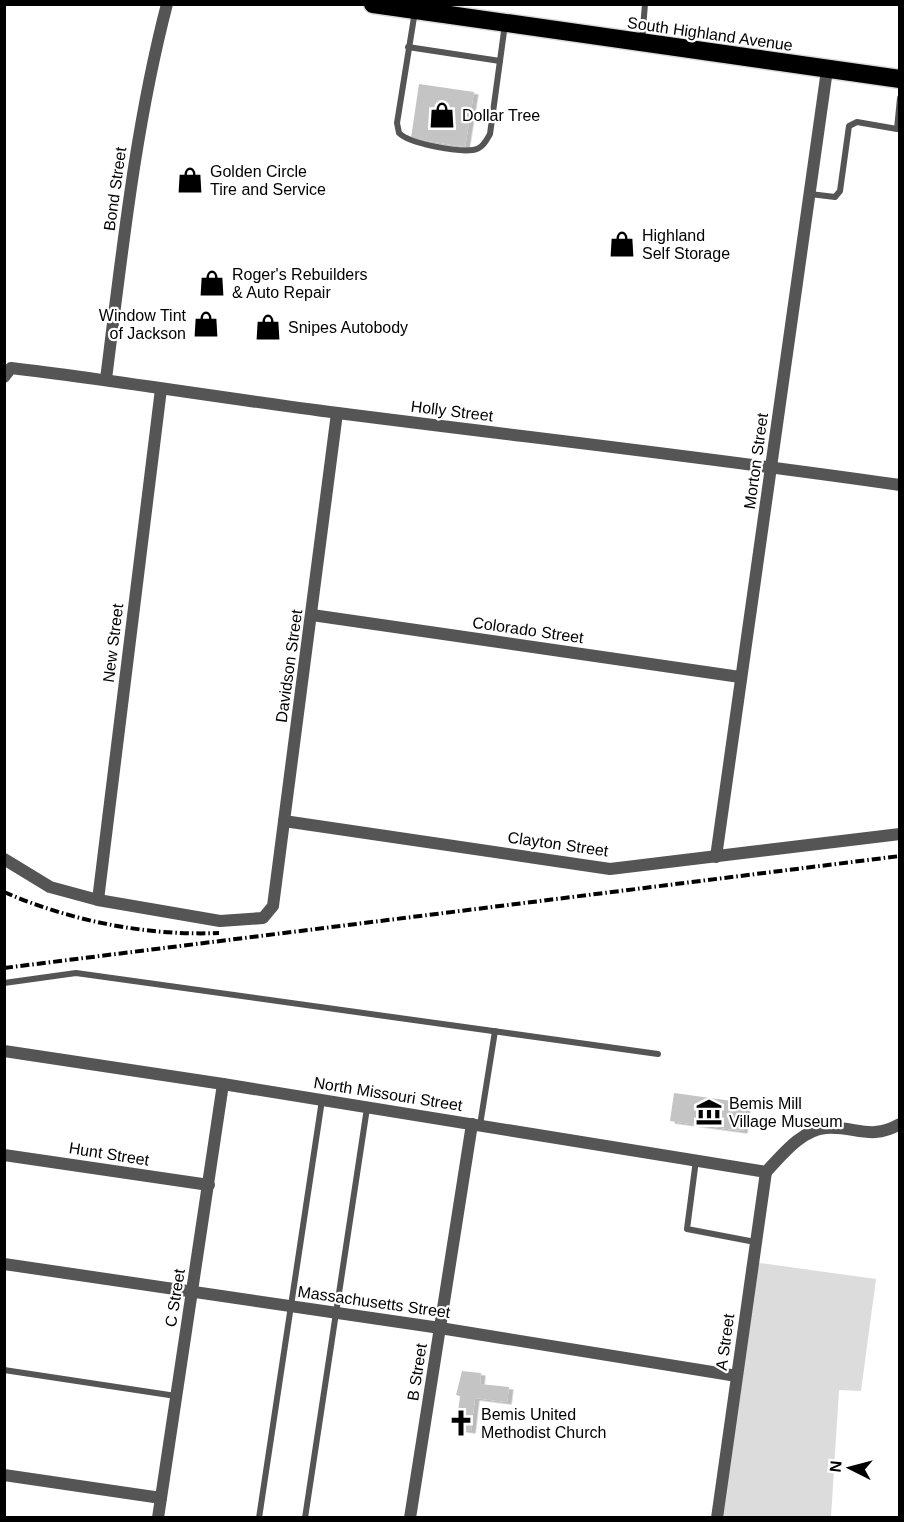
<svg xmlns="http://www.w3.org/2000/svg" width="904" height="1522" font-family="Arial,sans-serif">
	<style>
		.green { fill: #dcdcdc }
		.building { fill: #c4c4c4; filter: url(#shadow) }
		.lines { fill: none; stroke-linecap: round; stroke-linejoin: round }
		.highway-casing { stroke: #dbdbdb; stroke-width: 21 }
		.lane { stroke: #555; stroke-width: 6 }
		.street { stroke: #555; stroke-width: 12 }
		.highway { stroke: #000; stroke-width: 18 }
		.rail { stroke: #000; stroke-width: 4; stroke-dasharray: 9 3 1.5 3; stroke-linecap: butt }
		.labels { text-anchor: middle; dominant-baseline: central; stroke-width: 4.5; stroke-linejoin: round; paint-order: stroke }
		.street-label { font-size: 16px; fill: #000; stroke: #fff }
		.poi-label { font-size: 16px; fill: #000; stroke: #fff; text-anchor: start }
	</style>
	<defs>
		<filter id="shadow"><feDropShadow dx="4.5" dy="2.5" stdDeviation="0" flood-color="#0004"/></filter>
	</defs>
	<rect width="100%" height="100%" fill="#fff"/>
	<polygon class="green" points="752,1262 876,1279 861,1391 839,1390 831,1517 717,1518"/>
	<g class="building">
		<polygon points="419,84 474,92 465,147 411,138"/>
		<polygon points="674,1093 747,1103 743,1131 670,1121"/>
		<polygon points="462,1371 481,1373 480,1384 509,1387 507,1402 475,1398 471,1431 456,1429 460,1396 456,1395"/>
	</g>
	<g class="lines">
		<g class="highway-casing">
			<polyline id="highway" points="373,4 900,79"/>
		</g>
		<g class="lane">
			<path d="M 415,11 L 397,123 L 399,133 C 410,144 457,152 473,150 C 482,149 486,141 490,134 L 505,24"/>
			<polyline points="642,40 645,4"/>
			<polyline points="408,47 500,61"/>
			<polyline points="810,194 835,197 840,191 849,126 857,122 897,129 900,98"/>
			<polyline points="4,983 76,973 658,1054"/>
			<polyline points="480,1125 495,1031"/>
			<polyline points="696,1160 687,1229 755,1242"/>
			<polyline points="4,1370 176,1396"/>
			<polyline points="259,1518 322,1100"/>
			<polyline points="305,1518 367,1108"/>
		</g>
		<g class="street">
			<path d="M 4,377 L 11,368 C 120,381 229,399 338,413 C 525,437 713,458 900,485"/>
			<path d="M 106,379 C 122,254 135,127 167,4"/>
			<polyline points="312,615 740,677"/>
			<polyline points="284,821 610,869 900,834"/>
			<polyline points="716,857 827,70"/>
			<polyline points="4,859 50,887 98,900 220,921 263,918 273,906 337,413"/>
			<polyline points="98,900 161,389"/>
			<polyline points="4,1051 223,1084 766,1172"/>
			<polyline points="4,1155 209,1185"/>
			<path d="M 766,1172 C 782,1155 801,1130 826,1128 C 856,1126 870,1141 900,1124"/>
			<polyline points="4,1264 440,1328 737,1376"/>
			<polyline points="4,1475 161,1498"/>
			<polyline points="158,1518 223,1084"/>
			<polyline points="410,1518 472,1124"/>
			<polyline points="717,1518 766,1172"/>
		</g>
		<use href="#highway" class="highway"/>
		<g class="rail">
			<path d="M 4,892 C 71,921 146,936 219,933"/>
			<polyline points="4,968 900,856"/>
		</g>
	</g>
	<defs>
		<g id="shop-bare" transform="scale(2.07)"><path d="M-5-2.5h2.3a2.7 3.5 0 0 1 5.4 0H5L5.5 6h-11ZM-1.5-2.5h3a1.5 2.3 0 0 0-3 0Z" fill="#000" stroke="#fff" stroke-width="2.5" paint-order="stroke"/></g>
		<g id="museum-bare" transform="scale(2.07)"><path d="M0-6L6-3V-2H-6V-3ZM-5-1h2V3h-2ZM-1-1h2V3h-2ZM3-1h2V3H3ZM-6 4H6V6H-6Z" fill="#000" stroke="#fff" stroke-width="2.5" paint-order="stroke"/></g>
		<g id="church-bare" transform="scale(2.07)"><path d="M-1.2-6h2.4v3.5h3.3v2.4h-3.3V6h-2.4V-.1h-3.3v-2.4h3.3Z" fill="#000" stroke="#fff" stroke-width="2.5" paint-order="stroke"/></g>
	</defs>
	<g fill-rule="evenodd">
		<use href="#shop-bare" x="442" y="115"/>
		<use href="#shop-bare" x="190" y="180"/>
		<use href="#shop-bare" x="622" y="244"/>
		<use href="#shop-bare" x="212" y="283"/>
		<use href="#shop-bare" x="206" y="324"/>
		<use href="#shop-bare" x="268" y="327"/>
		<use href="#museum-bare" x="709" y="1112"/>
		<use href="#church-bare" x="461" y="1423"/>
	</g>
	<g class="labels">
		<g class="street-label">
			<text transform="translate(710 34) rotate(8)">South Highland Avenue</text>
			<text transform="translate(115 189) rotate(-82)">Bond Street</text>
			<text transform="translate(452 411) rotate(7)">Holly Street</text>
			<text transform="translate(756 461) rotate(-82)">Morton Street</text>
			<text transform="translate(528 630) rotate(8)">Colorado Street</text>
			<text transform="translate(113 643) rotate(-83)">New Street</text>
			<text transform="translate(289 666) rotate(-82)">Davidson Street</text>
			<text transform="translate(558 844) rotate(8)">Clayton Street</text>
			<text transform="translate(388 1094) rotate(9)">North Missouri Street</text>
			<text transform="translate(109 1154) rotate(9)">Hunt Street</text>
			<text transform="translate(175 1298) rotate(-81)">C Street</text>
			<text transform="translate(374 1302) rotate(8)">Massachusetts Street</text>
			<text transform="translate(725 1342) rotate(-82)">A Street</text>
			<text transform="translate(417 1372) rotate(-81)">B Street</text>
		</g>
		<g class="poi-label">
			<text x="462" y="115">Dollar Tree</text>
			<text x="210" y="171">Golden Circle<tspan x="210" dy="18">Tire and Service</tspan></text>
			<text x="642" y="235">Highland<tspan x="642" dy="18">Self Storage</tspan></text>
			<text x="232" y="274">Roger's Rebuilders<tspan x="232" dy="18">&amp; Auto Repair</tspan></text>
			<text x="186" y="315" text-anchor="end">Window Tint<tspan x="186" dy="18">of Jackson</tspan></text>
			<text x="288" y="327">Snipes Autobody</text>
			<text x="729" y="1103">Bemis Mill<tspan x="729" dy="18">Village Museum</tspan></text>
			<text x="481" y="1414">Bemis United<tspan x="481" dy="18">Methodist Church</tspan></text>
		</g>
	</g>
	<rect width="904" height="1522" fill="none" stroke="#000000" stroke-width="12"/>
	<g transform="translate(850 1468) rotate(276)" stroke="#ffffff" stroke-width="4.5" paint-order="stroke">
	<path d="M0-4.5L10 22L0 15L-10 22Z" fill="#000000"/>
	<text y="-9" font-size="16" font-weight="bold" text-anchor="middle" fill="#000000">N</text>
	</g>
</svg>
